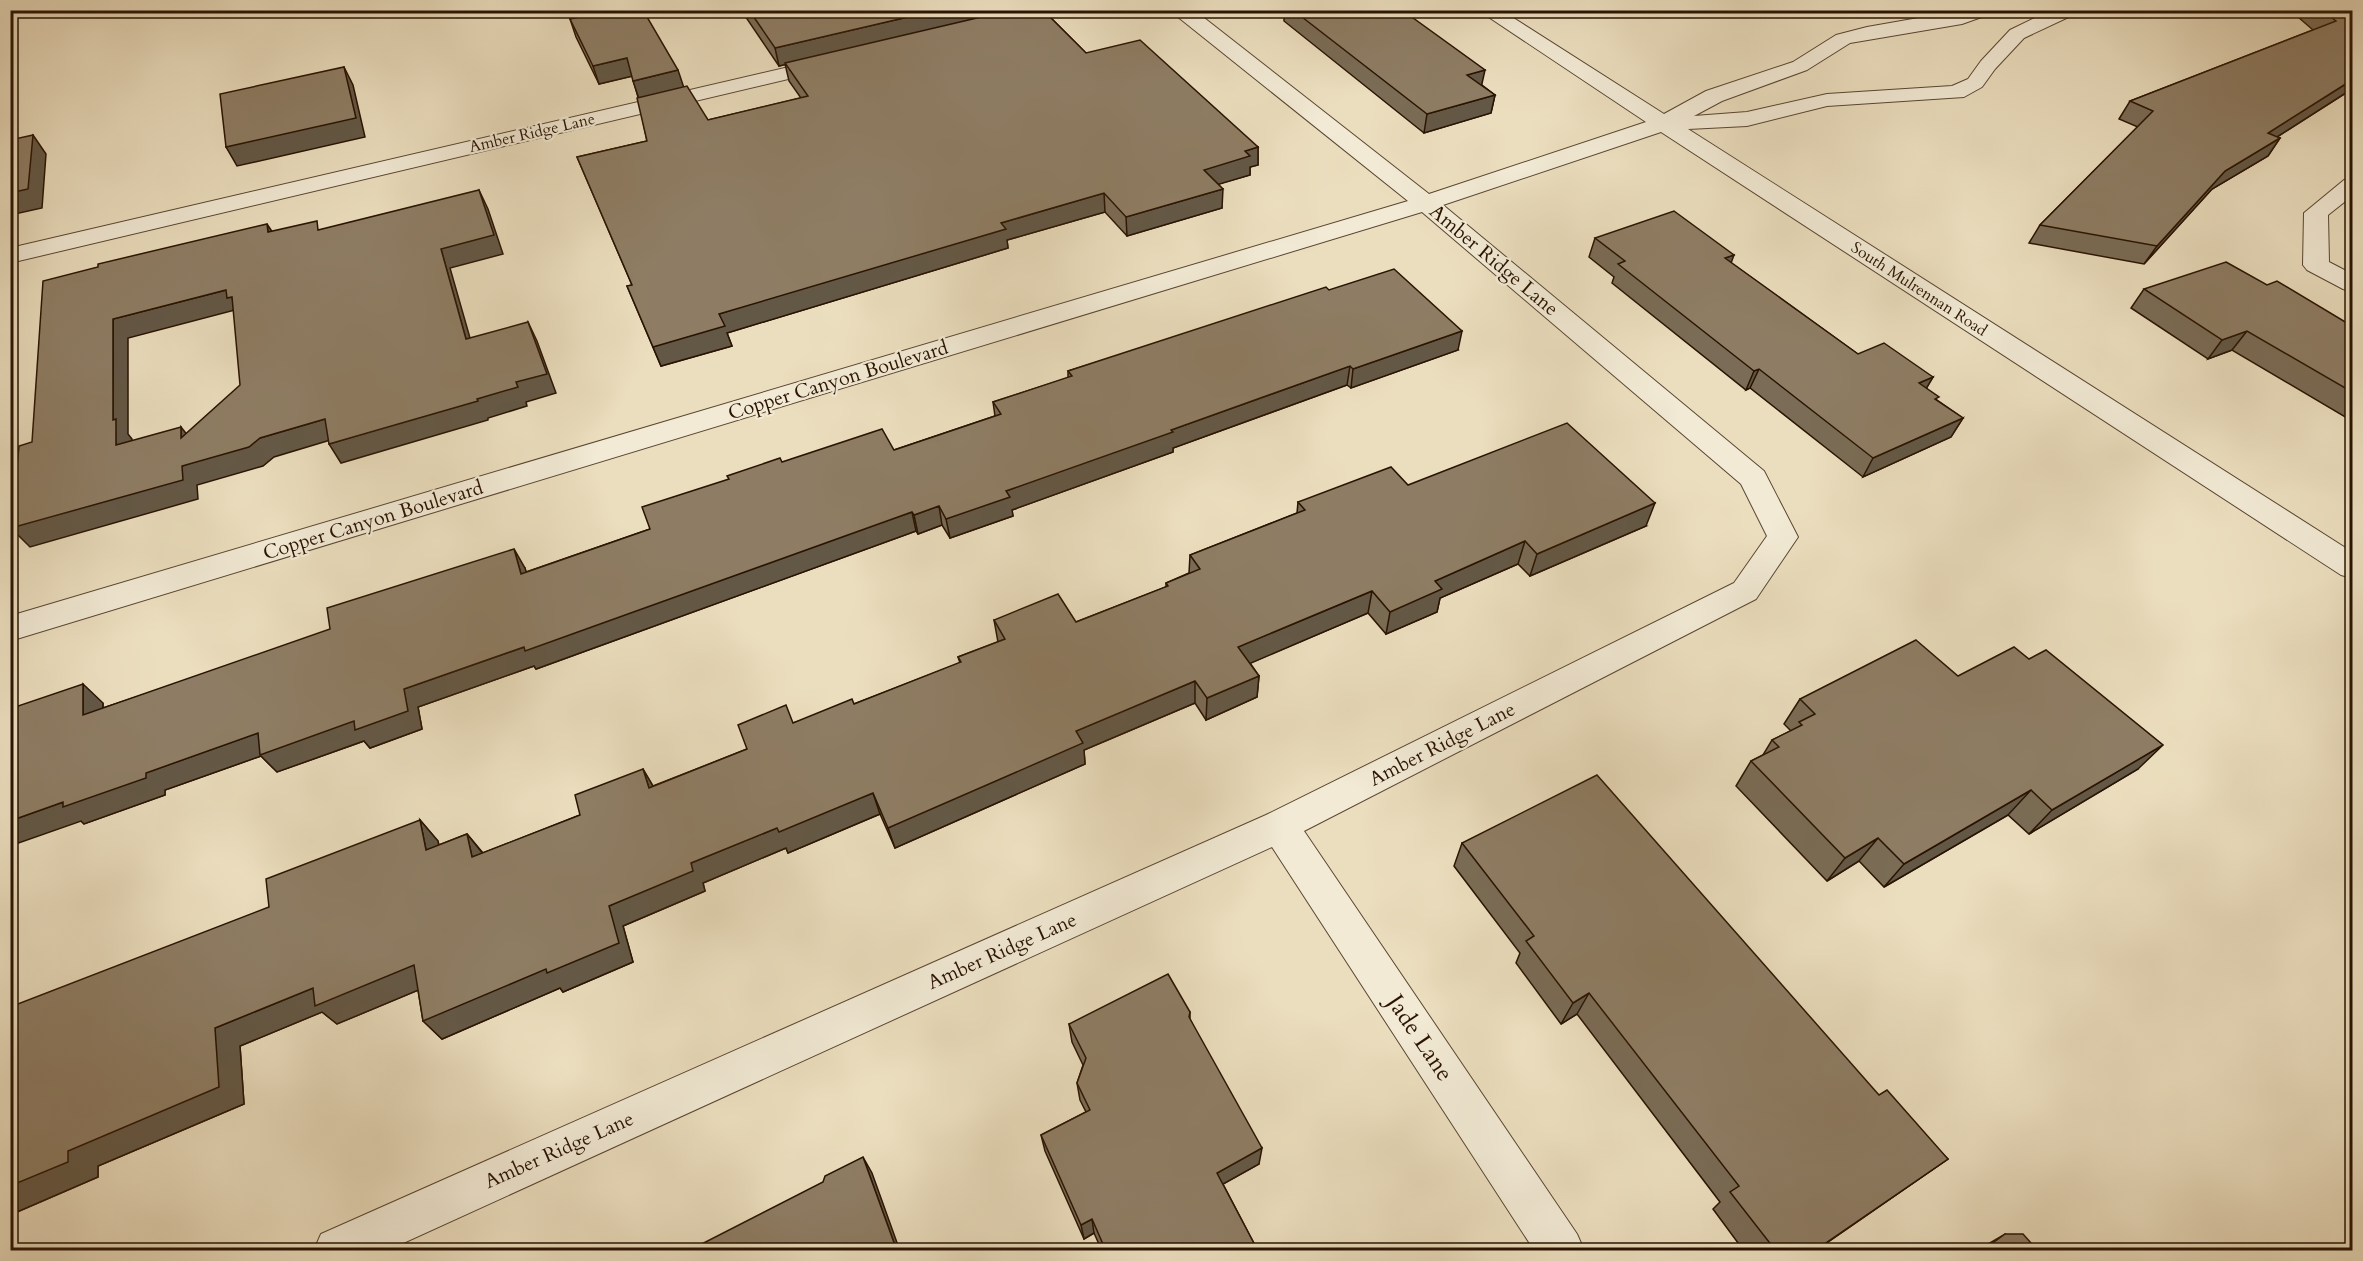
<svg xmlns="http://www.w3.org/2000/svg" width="2363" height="1261" font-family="Cardo,serif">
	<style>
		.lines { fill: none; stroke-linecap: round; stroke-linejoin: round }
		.minor-casing { stroke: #5a4631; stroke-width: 2 }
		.minor { fill: #f2ead5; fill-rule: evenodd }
		.wall { fill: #7a6c56; stroke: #291302; stroke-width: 1.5 }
		.shaded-wall { fill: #635846; stroke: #291302; stroke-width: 1.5 }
		.building { fill: #8e7d64; stroke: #291302; stroke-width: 1.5; fill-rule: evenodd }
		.labels { text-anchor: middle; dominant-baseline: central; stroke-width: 4.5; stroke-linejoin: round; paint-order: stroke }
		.far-street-label { font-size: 16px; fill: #291302; stroke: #f2ead5 }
		.street-label { font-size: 20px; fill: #291302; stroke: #f2ead5 }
		.near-street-label { font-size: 24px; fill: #291302; stroke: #f2ead5 }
	</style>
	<rect width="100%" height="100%" fill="#ebdebe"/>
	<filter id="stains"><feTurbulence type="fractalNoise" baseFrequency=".00333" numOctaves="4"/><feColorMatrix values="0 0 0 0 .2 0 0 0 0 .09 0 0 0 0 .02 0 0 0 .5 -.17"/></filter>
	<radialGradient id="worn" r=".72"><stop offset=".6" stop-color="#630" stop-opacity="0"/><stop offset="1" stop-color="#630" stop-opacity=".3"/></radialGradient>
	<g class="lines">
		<g class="minor-casing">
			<g id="minor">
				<polygon points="1028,10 1063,10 1061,14 1002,29 995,27 992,23 995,19"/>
				<polygon points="1166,10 1194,10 1429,194 1646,122 1478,10 1501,10 1664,114 1706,91 1793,62 1836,35 1867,27 1964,10 1992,10 1990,14 1962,24 1850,43 1807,70 1722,101 1694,116 1747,112 1827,94 1952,86 1968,79 1981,61 2010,30 2051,10 2077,10 2075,14 2024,38 1995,69 1982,87 1964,97 1827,106 1747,126 1688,129 2352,552 2352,578 2341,575 1661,132 1443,205 1764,471 1798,537 1756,599 1304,831 1577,1234 1584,1250 1534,1250 1272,847 388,1250 314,1250 321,1234 1266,815 1734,583 1767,536 1741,484 1422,212 10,641 10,616 1408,201 1178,17 1168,14"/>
				<polygon points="832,57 839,59 842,63 839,67 10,263 10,248"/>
				<polygon points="2352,178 2352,196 2328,215 2329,262 2352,274 2352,292 2343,289 2307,270 2303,265 2304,213 2344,180"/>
			</g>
		</g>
		<use href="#minor" class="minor"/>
	</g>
	<g class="wall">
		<polygon points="742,10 1043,10 1086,53 1258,147 1258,165 1250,167 1250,175 1218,184 1222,208 1127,236 1105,212 1007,240 1008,248 727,333 732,346 661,366 627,286 632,285 577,157 647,141 638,97 632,76 599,84 576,37 570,19 683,87 708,120 801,98 789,81 785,64 779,66 743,13"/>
		<polygon points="1284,10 1402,10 1482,85 1495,95 1491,113 1424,133 1284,21"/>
		<polygon points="2290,10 2352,10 2352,89 2277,137 2280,138 2268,156 2212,189 2144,264 2029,243 2040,225 2138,127 2119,119 2130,101 2313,30"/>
		<polygon points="1595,238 1731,263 1858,354 1933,377 1926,388 1937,400 1963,418 1951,437 1863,477 1750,388 1746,390 1612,283 1614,277 1589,257"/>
		<polygon points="2267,285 2352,326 2352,421 2232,350 2208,359 2131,308 2144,289"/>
		<polygon points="1329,290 1458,350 1351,388 1347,385 1173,448 1173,452 1012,510 1013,516 950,538 942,525 918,534 916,531 536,669 534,666 418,707 422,729 370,748 364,741 277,772 261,756 165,790 165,795 84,824 81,821 103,703 103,708 525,568 526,572 650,529 782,462 894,450 995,416 993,402 1068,378 1068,371"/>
		<polygon points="1408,485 1646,526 1530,576 1518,564 1440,598 1437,612 1386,634 1368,613 1250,663 1259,676 1257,697 1206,720 1195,703 1084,750 1085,764 895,848 880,814 788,853 786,848 703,883 705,891 623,926 633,962 563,992 560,988 442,1039 423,1021 418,990 337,1024 322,1012 240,1046 244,1104 98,1166 98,1177 10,1215 269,907 420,820 438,841 439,845 467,834 483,853 580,815 643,769 653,786 747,749 793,723 854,704 960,663 958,657 998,642 994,620 1076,622 1166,587 1166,583 1189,573 1190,555 1297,513 1298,502"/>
		<polygon points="1958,676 2138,769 2029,834 2008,815 1884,887 1859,861 1827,881 1736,786 1751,761 1763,755 1772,740 1791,731 1784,724 1800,699"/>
		<polygon points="1462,843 1879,1095 1948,1159 1815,1251 1744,1251 1713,1209 1720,1202 1577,1014 1561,1024 1516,963 1520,953 1454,866"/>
		<polygon points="1190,1012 1190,1019 1259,1164 1223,1184 1258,1251 1102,1251 1094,1233 1084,1239 1045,1151 1041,1135 1086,1112 1080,1100 1077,1083 1083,1065 1072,1042 1069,1024"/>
		<polygon points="2005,1234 2038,1251 1976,1251"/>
	</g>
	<g class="shaded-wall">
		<polygon points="938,10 1015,10 779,66 775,48"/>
		<polygon points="627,58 633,76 599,84 593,66"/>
		<polygon points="344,67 353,85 365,137 237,166 226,147"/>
		<polygon points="678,70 684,88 639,99 633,81"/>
		<polygon points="1485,70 1481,88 1467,75"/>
		<polygon points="2352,80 2352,89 2255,151 2268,133"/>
		<polygon points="1495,95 1491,113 1424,133 1427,114"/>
		<polygon points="33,135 46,154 42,208 10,215 10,193"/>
		<polygon points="2280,138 2268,156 2212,189 2144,264 2157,246 2225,171"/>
		<polygon points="1258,147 1258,165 1250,167 1250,175 1203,189 1204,170 1245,151"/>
		<polygon points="1223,189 1222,208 1127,236 1126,217"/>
		<polygon points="479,190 488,209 503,254 450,268 476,359 466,339 441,249"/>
		<polygon points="1104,193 1105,212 1007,240 1008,248 727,333 732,346 661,366 653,347 719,314 1001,223"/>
		<polygon points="267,224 279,242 268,232"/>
		<polygon points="1734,255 1727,274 1725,258"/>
		<polygon points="226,290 232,297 235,310 128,338 128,434 132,439 132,464 116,445 113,420 113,319"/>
		<polygon points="528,322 537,341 556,393 526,402 527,406 488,418 488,420 341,463 329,444 477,399 516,382"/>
		<polygon points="1462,331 1458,350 1351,388 1353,369"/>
		<polygon points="2247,331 2232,350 2208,359 2222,340"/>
		<polygon points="1350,366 1347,385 1173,448 1173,452 1012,510 1013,516 950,538 946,519 1006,491 1171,430"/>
		<polygon points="1759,369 1750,388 1746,390 1754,371"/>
		<polygon points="1933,377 1922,396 1919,383"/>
		<polygon points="1963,418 1951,437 1863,477 1873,458"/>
		<polygon points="325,419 337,438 274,457 263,466 197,485 198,499 30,547 11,528 260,438"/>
		<polygon points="181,427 196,446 181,438"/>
		<polygon points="1655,503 1646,526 1530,576 1537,554"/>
		<polygon points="939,506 942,525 918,534 914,515"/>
		<polygon points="912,512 916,531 536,669 534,666 418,707 422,729 370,748 364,741 277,772 261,756 165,790 165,795 84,824 81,821 10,846 10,821 258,733 404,689"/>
		<polygon points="1525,541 1518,564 1440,598 1437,612 1386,634 1390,612 1435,581"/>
		<polygon points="514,549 525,568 532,593 521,574"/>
		<polygon points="1372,591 1368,613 1237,669 1238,647"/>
		<polygon points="1259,676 1257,697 1206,720 1207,698"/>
		<polygon points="1195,681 1195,703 1084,750 1085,764 895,848 888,828 1076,731"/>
		<polygon points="83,684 103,703 102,733 83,715"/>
		<polygon points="2163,745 2138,769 2029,834 2052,810"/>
		<polygon points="643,769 655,790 649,788"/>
		<polygon points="2031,790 2008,815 1884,887 1904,864"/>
		<polygon points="873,793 880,814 788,853 786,848 703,883 705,891 623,926 633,962 563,992 560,988 442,1039 423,1021 609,906 691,863 777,828"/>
		<polygon points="420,820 438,841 443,870 426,850"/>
		<polygon points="467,834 484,855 472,857"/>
		<polygon points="1878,838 1859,861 1827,881 1845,858"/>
		<polygon points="414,965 433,984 337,1024 322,1012 240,1046 244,1104 98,1166 98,1177 10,1215 10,1186 68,1151 215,1028 313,988"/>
		<polygon points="1589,993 1577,1014 1561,1024 1573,1003"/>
		<polygon points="1262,1148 1259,1164 1216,1188 1217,1173"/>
		<polygon points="863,1157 872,1173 900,1251 897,1251"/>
		<polygon points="1948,1159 1815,1251 1814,1251"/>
		<polygon points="1092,1219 1094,1233 1084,1239 1081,1225"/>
	</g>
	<g class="building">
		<polygon points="612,10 643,10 678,70 633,81 627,58 593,66 570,19"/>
		<polygon points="749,10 938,10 775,48"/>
		<polygon points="1011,10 1043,10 1086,53 1140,40 1258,147 1245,151 1250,156 1204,170 1223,189 1126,217 1104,193 1001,223 1006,229 719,314 725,326 653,347 627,286 632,285 577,157 647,141 637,98 687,86 708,120 808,96 785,63"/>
		<polygon points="1293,10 1402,10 1485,70 1467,75 1495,95 1427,114"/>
		<polygon points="2322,10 2352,10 2352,80 2268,133 2280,138 2225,171 2157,246 2040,225 2153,111 2130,101 2336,21"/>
		<polygon points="344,67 356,118 226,147 220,94"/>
		<polygon points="33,135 28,189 10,193 10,140"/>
		<path d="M 479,190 L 494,235 L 441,249 L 466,339 L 528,322 L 547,374 L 516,382 L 518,387 L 477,399 L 478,401 L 329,444 L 325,419 L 260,438 L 249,447 L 182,466 L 183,480 L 11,528 L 19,446 L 32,442 L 43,281 L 98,267 L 98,264 L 267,224 L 268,232 L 317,221 L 318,230 ZM 226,290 L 227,298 L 232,297 L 240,385 L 181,438 L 181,427 L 116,445 L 116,419 L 113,420 L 113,319 Z"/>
		<polygon points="1674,211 1734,255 1725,258 1858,354 1884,343 1933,377 1919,383 1939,397 1935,399 1963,418 1873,458 1759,369 1754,371 1618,264 1625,261 1595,238"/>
		<polygon points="2226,262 2267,285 2277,281 2352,326 2352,392 2247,331 2222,340 2144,289"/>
		<polygon points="1394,269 1462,331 1353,369 1350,366 1171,430 1173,432 1006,491 1010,497 946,519 939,506 914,515 912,512 525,651 524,647 404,689 408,711 355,730 354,721 260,755 258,733 146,773 146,778 63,807 63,802 10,821 10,713 17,710 18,706 83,684 83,715 330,629 327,608 514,549 521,574 650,529 642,507 729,479 727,476 780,458 782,462 882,429 894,450 1001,414 993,402 1072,376 1068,371 1326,287 1329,290"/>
		<polygon points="1567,423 1655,503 1537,554 1525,541 1435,581 1442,589 1390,612 1372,591 1238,647 1259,676 1207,698 1195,681 1076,731 1083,743 888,828 873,793 779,832 777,828 691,863 693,871 609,906 619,943 547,973 546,969 423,1021 414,965 315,1006 313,988 215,1028 219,1087 68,1151 68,1162 10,1186 10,1007 269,907 266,879 420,820 426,850 467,834 472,857 580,815 575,795 643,769 649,788 747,749 738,725 786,705 793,723 852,699 854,704 961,662 958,657 1005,639 994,620 1058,594 1076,622 1168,586 1166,583 1200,569 1190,555 1305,510 1298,502 1391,467 1408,485"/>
		<polygon points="1916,640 1958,676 2014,647 2029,659 2046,650 2163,745 2052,810 2031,790 1904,864 1878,838 1845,858 1751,761 1779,747 1772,740 1802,725 1799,722 1815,714 1800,699"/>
		<polygon points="1597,775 1879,1095 1887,1090 1948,1159 1814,1251 1776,1251 1730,1192 1739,1186 1589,993 1573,1003 1526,941 1534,936 1462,843"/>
		<polygon points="1168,974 1190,1012 1189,1017 1262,1148 1217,1173 1258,1251 1106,1251 1092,1219 1081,1225 1041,1135 1090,1110 1077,1083 1086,1058 1069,1024"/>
		<polygon points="863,1157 897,1251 688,1251 823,1182 825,1176"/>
		<polygon points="2005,1234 2023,1234 2038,1251 1982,1251"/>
	</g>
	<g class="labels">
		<g class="far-street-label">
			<text transform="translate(532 133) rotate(-13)">Amber Ridge Lane</text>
			<text transform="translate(1919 289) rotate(33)">South Mulrennan Road</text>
		</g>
		<g class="street-label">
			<text transform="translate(1494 260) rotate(40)">Amber Ridge Lane</text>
			<text transform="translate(838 380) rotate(-17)">Copper Canyon Boulevard</text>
			<text transform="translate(373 520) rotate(-17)">Copper Canyon Boulevard</text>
			<text transform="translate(1442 744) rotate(-27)">Amber Ridge Lane</text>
			<text transform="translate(1002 951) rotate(-24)">Amber Ridge Lane</text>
			<text transform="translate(559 1150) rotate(-24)">Amber Ridge Lane</text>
		</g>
		<g class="near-street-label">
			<text transform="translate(1420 1038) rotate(56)">Jade Lane</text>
		</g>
	</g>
	<rect width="2363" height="1261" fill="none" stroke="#ebdebe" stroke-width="36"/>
	<rect x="12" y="12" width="2339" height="1237" fill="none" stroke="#291302" stroke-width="3"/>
	<rect x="18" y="18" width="2327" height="1225" fill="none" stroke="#291302" stroke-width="1.5"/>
	<rect width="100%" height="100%" filter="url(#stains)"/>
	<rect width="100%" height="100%" fill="url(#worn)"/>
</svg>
